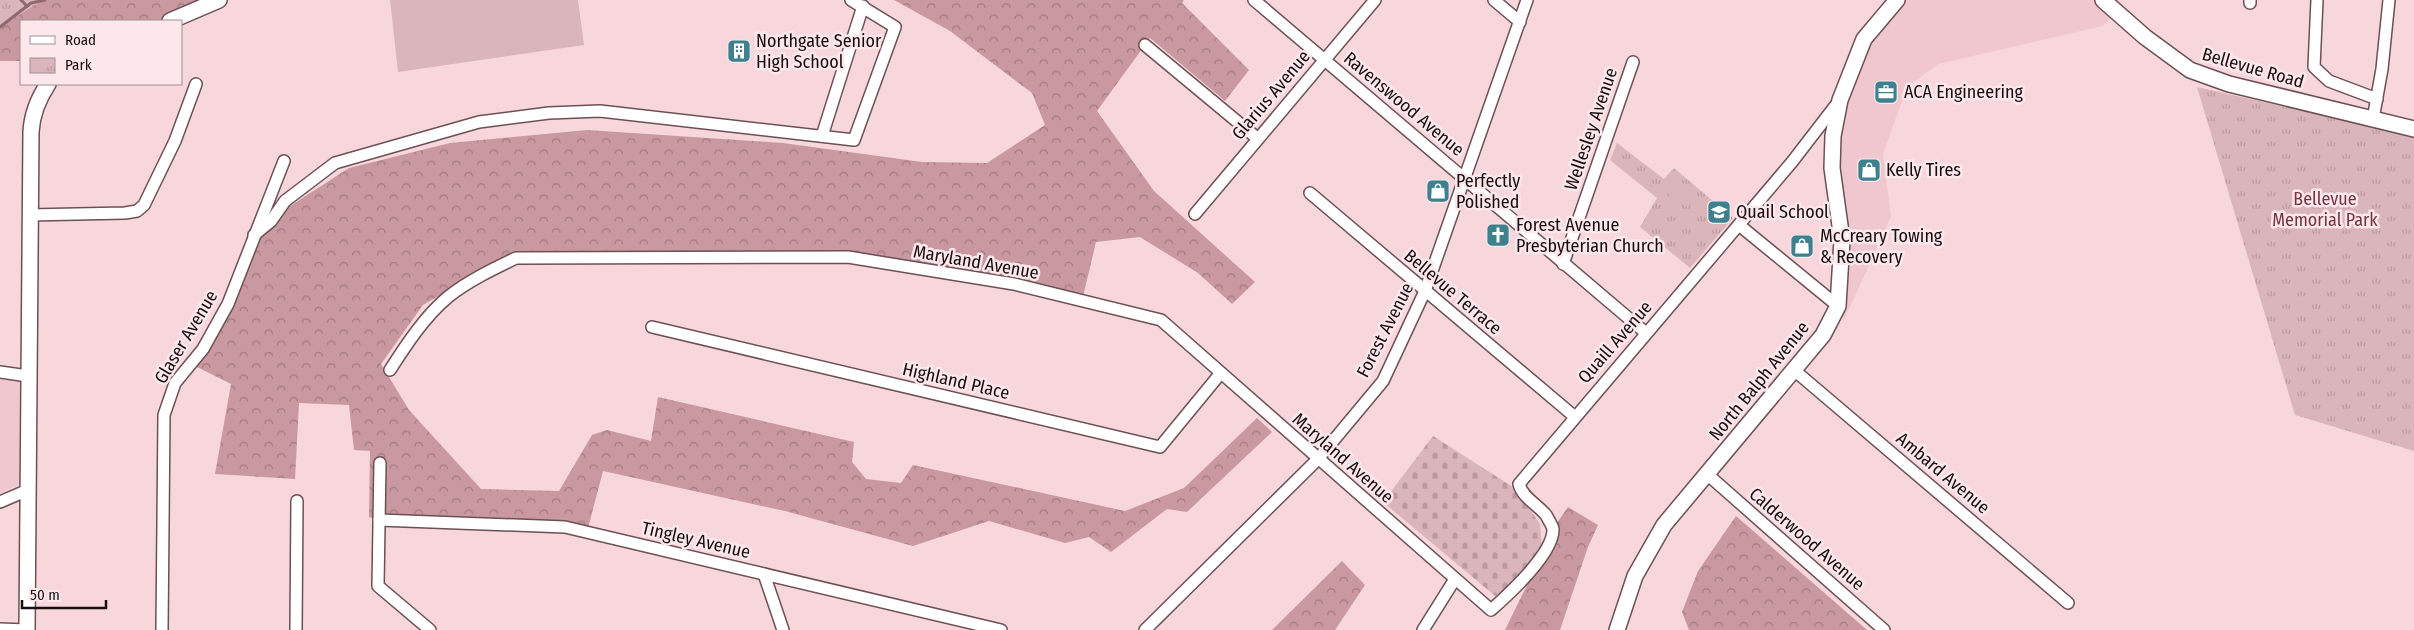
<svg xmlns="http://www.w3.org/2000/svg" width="2414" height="630" font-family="'Fira Sans Condensed',sans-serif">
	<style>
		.built { fill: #f0c7ce }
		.forest { fill: url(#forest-crowns) }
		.cemetery { fill: url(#cemetery-stones) }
		.park { fill: url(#park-tufts) }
		.pitch { fill: #dab5bb }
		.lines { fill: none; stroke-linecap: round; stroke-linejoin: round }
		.stream { stroke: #8f696f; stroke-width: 3 }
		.minor-casing { stroke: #6b5054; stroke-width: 14 }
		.tertiary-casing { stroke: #6b5054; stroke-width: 18 }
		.minor { stroke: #fff; stroke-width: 11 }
		.tertiary { stroke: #fff; stroke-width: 15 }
		.labels { text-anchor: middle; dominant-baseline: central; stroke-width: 5; stroke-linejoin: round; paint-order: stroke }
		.poi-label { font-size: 18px; fill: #170c0e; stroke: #fce8eb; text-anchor: start }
		.street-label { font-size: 18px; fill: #170c0e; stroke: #fce8eb }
		.park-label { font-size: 18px; fill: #743442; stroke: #fce8eb }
	</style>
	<defs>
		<pattern id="forest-crowns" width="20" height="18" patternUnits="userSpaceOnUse" patternTransform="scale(1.25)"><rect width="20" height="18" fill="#c998a0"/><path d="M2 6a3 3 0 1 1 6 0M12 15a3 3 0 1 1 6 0" fill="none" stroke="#a27a81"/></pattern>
		<pattern id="cemetery-stones" width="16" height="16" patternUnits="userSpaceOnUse" patternTransform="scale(1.25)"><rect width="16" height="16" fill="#dab5bb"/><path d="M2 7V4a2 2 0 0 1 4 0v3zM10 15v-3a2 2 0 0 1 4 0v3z" fill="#ba9aa0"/></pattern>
		<pattern id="park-tufts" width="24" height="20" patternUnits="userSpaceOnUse" patternTransform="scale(1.25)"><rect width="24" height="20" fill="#dab5bb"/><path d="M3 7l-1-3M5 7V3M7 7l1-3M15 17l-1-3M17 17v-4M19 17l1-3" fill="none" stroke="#ba9aa0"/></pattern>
	</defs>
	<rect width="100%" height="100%" fill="#f8d7dc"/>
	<g class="built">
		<polygon points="1897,0 2103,0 2117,12 2103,26 1938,64 1907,87 1883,154 1891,217 1844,320 1838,306 1833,136 1864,39"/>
		<polygon points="0,377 20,380 19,485 0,494"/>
	</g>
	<g class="forest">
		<polygon points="11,0 219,0 170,21 21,21 21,61 0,61 0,18"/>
		<polygon points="894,0 1184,0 1182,3 1249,70 1225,101 1150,38 1097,111 1154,191 1255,282 1232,304 1198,273 1140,237 1096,242 1082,301 848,257 510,255 423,305 381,364 409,410 481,489 559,491 592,435 607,430 651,441 658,397 854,442 852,462 866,479 901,483 913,465 1125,511 1184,488 1257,418 1272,432 1187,512 1167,509 1111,552 1089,537 1065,543 989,521 913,546 785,511 603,471 587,532 379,520 369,517 370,451 354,450 349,405 299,403 295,479 215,474 231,384 191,364 203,349 254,235 284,210 349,168 450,143 587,130 783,143 922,162 987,163 1045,125 1032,93 950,31"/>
		<polygon points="1568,507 1598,525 1588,547 1560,630 1505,630 1528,583 1548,554 1552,530"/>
		<polygon points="1736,516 1867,630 1689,630 1682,612 1698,571"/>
		<polygon points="1342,561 1365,585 1335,630 1272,630"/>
	</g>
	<polygon class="cemetery" points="1433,436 1524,494 1526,504 1540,524 1542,547 1515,583 1495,596 1383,502"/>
	<g class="park">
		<polygon points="0,0 43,0 0,27"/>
		<polygon points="2197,87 2414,136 2414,451 2295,415"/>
		<polygon points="1617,143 1664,179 1674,168 1733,218 1690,268 1640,227 1657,198 1610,160"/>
	</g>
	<g class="pitch">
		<polygon points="390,0 578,0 584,45 398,72"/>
		<polygon points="1674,178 1697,196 1688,208 1664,191"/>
	</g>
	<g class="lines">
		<g class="stream">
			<polyline points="21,0 27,6"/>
			<polyline points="0,27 31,3 45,0"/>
		</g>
		<g class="minor-casing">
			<g id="minor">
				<polyline points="1254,0 1646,333"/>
				<polyline points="1494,0 1520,22"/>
				<polyline points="2250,0 2250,3"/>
				<polyline points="2317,0 2314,67 2329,81 2377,99"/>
				<polyline points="1145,45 1257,138"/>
				<polyline points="2373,119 2382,69 2389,0"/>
				<polyline points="822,136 863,6"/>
				<polyline points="1310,193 1575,417"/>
				<polyline points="1195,214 1375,0"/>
				<polyline points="29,215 125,213 137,211 144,205 175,141 196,84"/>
				<polyline points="1739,225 1838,306"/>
				<polyline points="254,235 271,221 285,201 335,163 479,122 549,113 600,111 854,140 895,27 851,0"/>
				<polyline points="1563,264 1633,62"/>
				<polyline points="652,327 1160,447 1220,374"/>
				<path d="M 390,370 C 406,345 425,316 448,297 C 468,281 493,269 516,258 L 848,257 L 1014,284 L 1161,320 L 1491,610 C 1508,595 1554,553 1553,529 C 1552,525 1548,519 1546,515 C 1538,505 1522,497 1519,484 L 1792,162 L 1839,101"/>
				<polyline points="1794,370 2068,603"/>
				<polyline points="0,372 28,376"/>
				<polyline points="380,463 378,586 430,630"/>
				<polyline points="1707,474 1884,630"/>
				<polyline points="0,502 28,490"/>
				<polyline points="379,520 565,527 1001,630"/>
				<polyline points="764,574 783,630"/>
				<polyline points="0,629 27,630"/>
				<polyline points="162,630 164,415 175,383 203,349 228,304 284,161"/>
				<polyline points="296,630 297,501"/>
				<polyline points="1145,630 1318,459 1383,381 1425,291 1527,0"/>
				<polyline points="1423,630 1455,579"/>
			</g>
		</g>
		<g class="tertiary-casing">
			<g id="tertiary">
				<polyline points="2103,0 2145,37 2190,70 2229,84 2414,129"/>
				<polyline points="170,21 219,0"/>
				<path d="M 27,630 L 31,132 C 32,113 38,99 48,84"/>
				<polyline points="1617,630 1635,576 1664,525 1823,335 1838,306 1842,240 1832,168 1833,136 1840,100 1864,39 1897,0"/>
			</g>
		</g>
		<use href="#minor" class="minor"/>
		<use href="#tertiary" class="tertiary"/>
	</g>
	<defs>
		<g id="building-square" transform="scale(1.25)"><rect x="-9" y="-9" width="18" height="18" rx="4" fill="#3d818f" stroke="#fce8eb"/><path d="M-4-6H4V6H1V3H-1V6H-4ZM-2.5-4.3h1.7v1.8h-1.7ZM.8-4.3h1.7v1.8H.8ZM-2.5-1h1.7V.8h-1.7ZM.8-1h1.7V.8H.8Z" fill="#fff"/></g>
		<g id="office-square" transform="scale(1.25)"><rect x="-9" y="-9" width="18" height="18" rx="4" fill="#3d818f" stroke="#fce8eb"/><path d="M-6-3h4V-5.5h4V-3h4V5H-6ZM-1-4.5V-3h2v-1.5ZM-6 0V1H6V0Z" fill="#fff"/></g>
		<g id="shop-square" transform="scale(1.25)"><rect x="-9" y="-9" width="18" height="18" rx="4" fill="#3d818f" stroke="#fce8eb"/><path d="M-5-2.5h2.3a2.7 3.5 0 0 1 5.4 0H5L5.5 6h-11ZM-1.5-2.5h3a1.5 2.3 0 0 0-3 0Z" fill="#fff"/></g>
		<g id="school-square" transform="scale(1.25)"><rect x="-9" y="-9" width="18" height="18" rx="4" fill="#3d818f" stroke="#fce8eb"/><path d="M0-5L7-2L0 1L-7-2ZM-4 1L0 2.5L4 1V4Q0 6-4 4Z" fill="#fff"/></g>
		<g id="church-square" transform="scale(1.25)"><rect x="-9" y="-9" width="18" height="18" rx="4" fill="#3d818f" stroke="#fce8eb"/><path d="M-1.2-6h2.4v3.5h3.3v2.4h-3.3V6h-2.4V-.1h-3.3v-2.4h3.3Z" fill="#fff"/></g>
	</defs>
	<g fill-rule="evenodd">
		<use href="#building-square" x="739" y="51"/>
		<use href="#office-square" x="1886" y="92"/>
		<use href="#shop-square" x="1869" y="170"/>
		<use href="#shop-square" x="1438" y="191"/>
		<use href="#school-square" x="1719" y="212"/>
		<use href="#church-square" x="1498" y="235"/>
		<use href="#shop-square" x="1802" y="246"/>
	</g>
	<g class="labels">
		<g class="poi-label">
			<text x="756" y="41">Northgate Senior<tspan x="756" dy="21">High School</tspan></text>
			<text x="1904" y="92">ACA Engineering</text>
			<text x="1886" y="170">Kelly Tires</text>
			<text x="1456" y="181">Perfectly<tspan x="1456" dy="21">Polished</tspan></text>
			<text x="1736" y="212">Quail School</text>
			<text x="1516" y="225">Forest Avenue<tspan x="1516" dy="21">Presbyterian Church</tspan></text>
			<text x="1820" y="236">McCreary Towing<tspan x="1820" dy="21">&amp; Recovery</tspan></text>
		</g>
		<g class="street-label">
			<text transform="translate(2253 68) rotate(16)">Bellevue Road</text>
			<text transform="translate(1271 95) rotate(-50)">Glarius Avenue</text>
			<text transform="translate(1404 104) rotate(40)">Ravenswood Avenue</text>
			<text transform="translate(1591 129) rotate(-71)">Wellesley Avenue</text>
			<text transform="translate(976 262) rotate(10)">Maryland Avenue</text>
			<text transform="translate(1453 292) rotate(40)">Bellevue Terrace</text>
			<text transform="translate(1385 330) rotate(-63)">Forest Avenue</text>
			<text transform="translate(186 337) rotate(-59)">Glaser Avenue</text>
			<text transform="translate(1615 342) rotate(-49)">Quaill Avenue</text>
			<text transform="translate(956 381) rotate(13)">Highland Place</text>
			<text transform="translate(1759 381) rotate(-51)">North Balph Avenue</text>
			<text transform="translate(1343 458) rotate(41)">Maryland Avenue</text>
			<text transform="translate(1943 473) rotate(40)">Ambard Avenue</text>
			<text transform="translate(1807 539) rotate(41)">Calderwood Avenue</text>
			<text transform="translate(696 540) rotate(13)">Tingley Avenue</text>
		</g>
		<g class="park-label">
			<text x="2325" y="199">Bellevue<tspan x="2325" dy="21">Memorial Park</tspan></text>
		</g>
	</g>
	<rect x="20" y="20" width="162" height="65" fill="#fce8eb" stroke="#a09093"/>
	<rect x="30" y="36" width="25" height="8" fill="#ffffff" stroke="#a09093"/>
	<text x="65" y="45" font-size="15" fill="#170c0e">Road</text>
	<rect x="30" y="58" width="25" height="15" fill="url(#park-tufts)" stroke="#a09093"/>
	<text x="65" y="70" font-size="15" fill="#170c0e">Park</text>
	<path d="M22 600v8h84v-8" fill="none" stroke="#170c0e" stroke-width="2.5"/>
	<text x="30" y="600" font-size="15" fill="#170c0e" stroke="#fce8eb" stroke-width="4" paint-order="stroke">50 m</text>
</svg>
